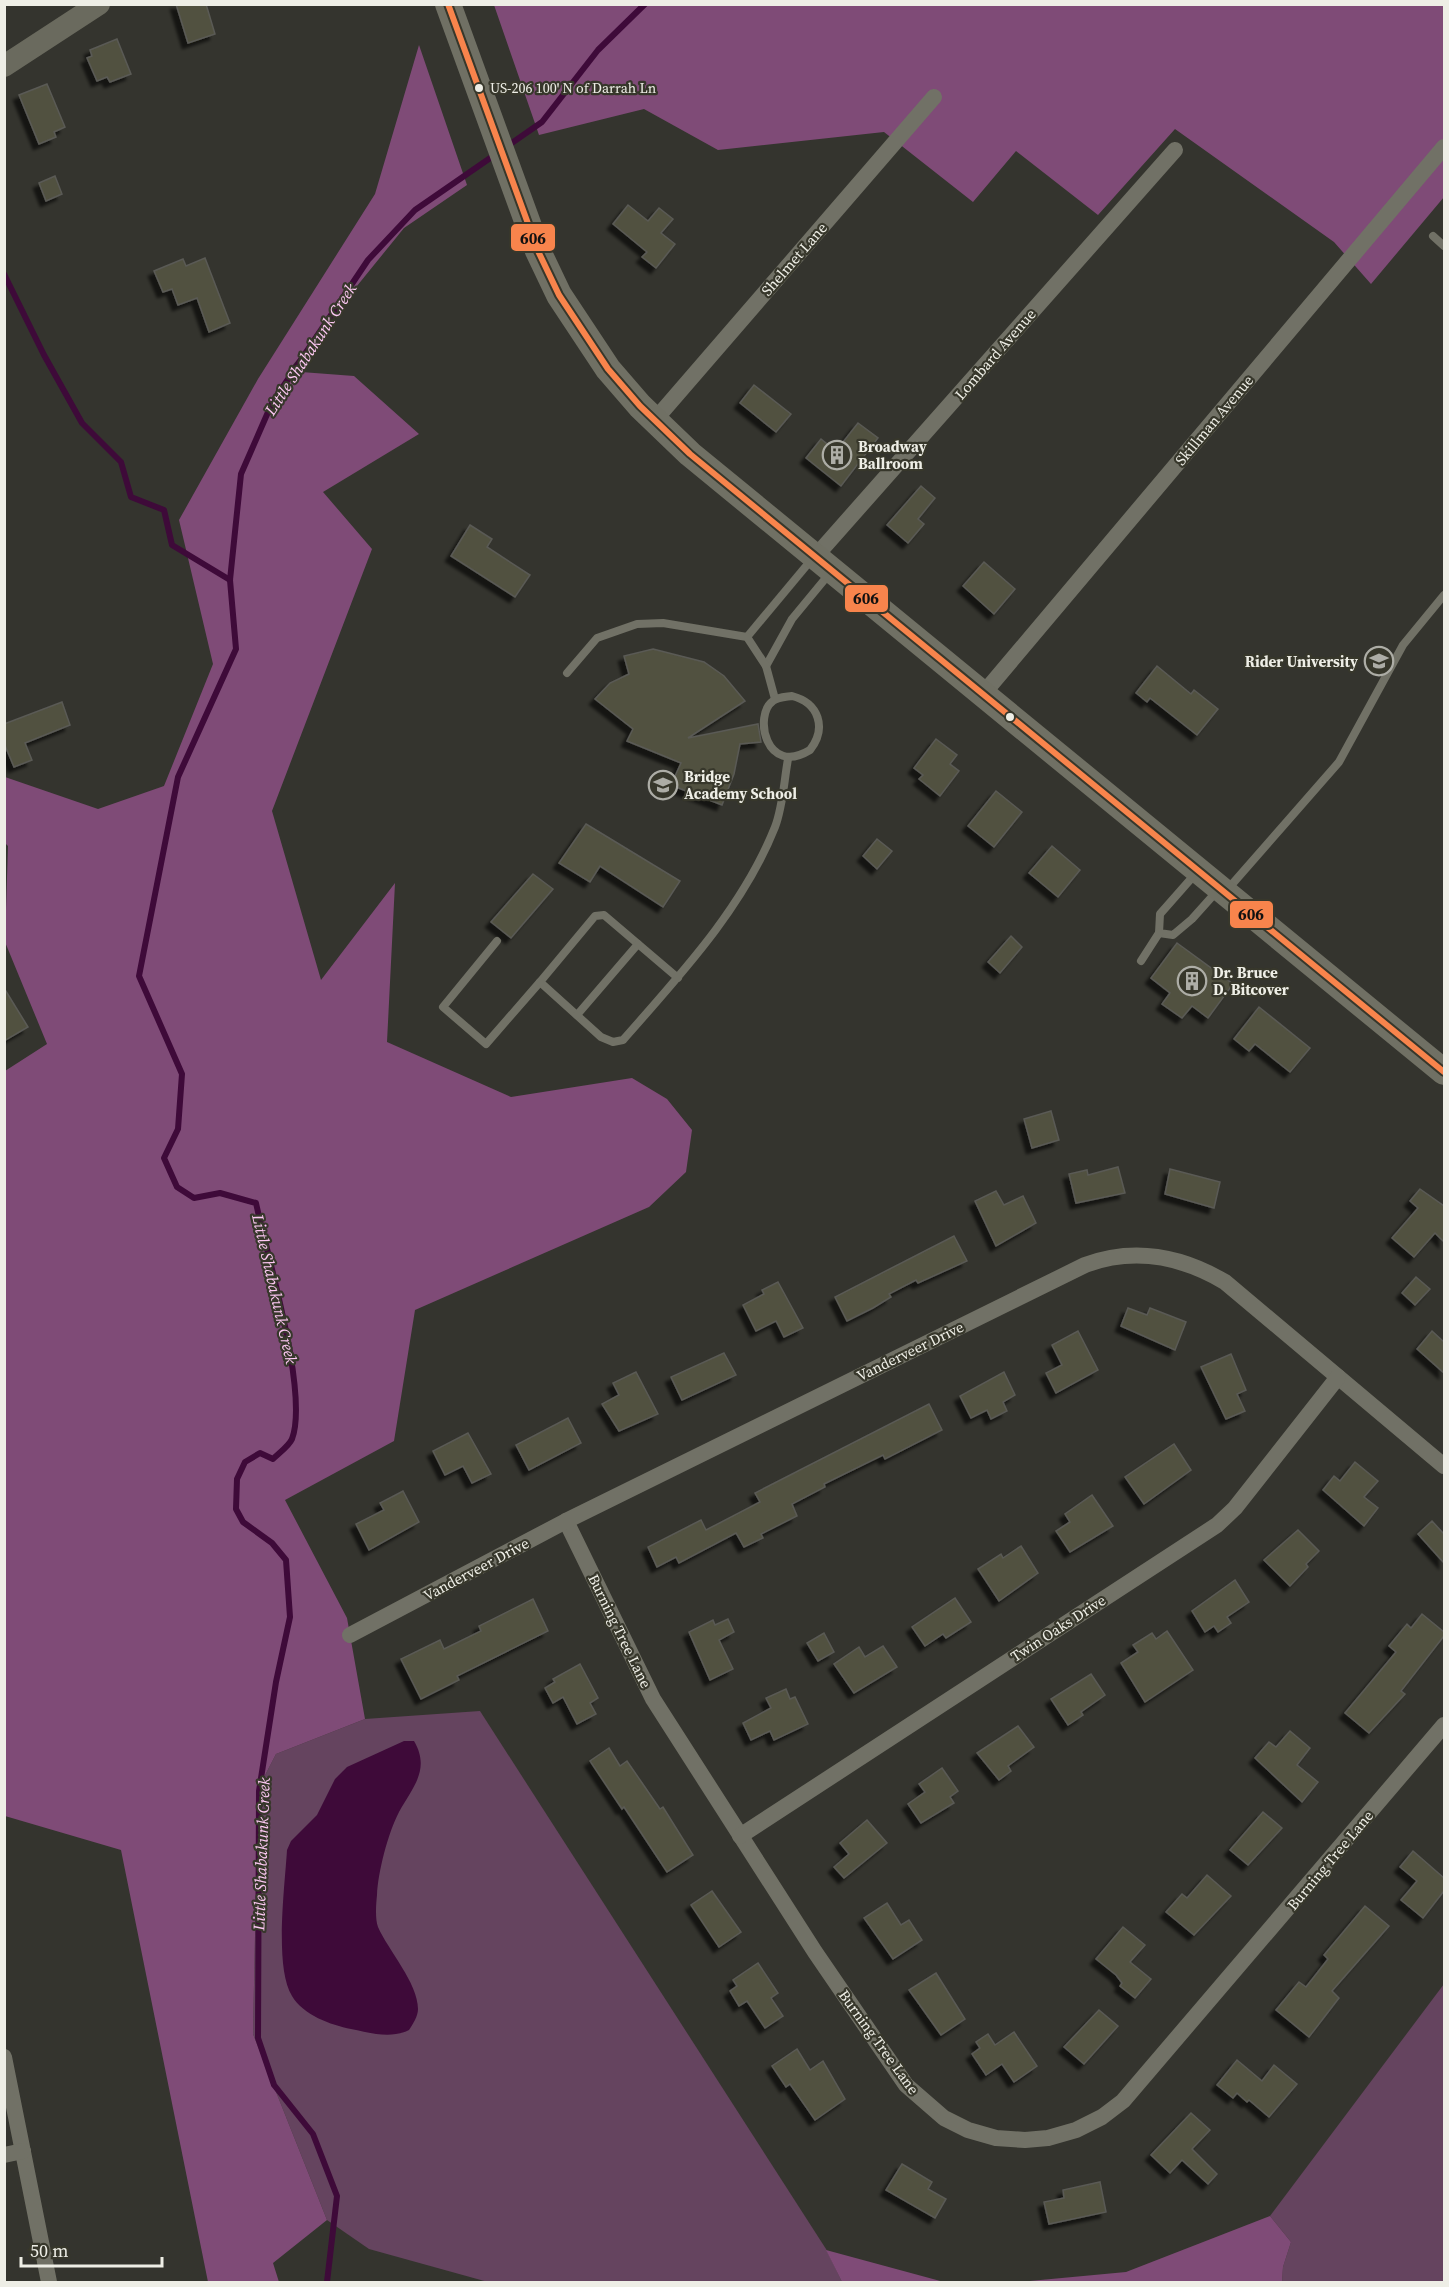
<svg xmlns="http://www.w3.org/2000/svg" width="1449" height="2287" font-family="'Source Serif 4',serif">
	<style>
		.green { fill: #65445f }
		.forest { fill: #7f4b77 }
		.water { fill: #3e0a39 }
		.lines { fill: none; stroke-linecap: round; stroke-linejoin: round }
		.stream { stroke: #3e0a39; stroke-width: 6 }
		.building { fill: #515141; stroke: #5a5a55; stroke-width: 1.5; filter: url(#shadow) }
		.lane { stroke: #717166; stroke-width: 8 }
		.street { stroke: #717166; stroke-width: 16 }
		.secondary { stroke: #6a6a5e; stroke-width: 22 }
		.primary { stroke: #707064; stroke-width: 26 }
		.bus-1-casing { stroke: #37372b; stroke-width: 10 }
		.bus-1 { stroke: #f8844c; stroke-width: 6 }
		.bus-dot { fill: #eeeee6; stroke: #37372b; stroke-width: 2 }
		.labels { text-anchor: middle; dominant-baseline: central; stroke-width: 4.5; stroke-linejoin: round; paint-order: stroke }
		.bus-label { font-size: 14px; fill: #eeeee6; stroke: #37372b; text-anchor: start }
		.street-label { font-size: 15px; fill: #eeeee6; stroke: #37372b }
		.poi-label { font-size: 15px; font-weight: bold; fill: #eeeee6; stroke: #37372b; text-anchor: start }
		.water-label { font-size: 16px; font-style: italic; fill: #fec9f4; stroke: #37372b }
		.line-badge { stroke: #37372b; stroke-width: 2 }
		.pale-badge-label { font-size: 16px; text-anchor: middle; font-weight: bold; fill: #111 }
	</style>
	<defs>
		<filter id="shadow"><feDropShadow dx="-5.5" dy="5.5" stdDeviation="1.5" flood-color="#0009"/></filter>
	</defs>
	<rect width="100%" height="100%" fill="#34342e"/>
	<g class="green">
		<polygon points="480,1711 826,2249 842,2282 488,2282 369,2249 327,2220 253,2034 258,1789 276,1754 365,1719"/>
		<polygon points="1444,1984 1444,2282 1282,2282 1283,2267 1291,2242 1270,2216"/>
	</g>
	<g class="forest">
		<polygon points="494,5 1444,5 1444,197 1371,284 1334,242 1175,129 1098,215 1016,151 973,202 884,132 718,150 644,109 539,135"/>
		<polygon points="419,45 467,185 404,228 288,371 354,376 419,434 323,492 372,549 272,811 321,980 395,883 387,1042 511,1097 632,1078 667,1099 692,1130 686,1172 649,1207 415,1310 394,1441 285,1500 347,1618 365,1719 276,1754 258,1789 253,2034 327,2220 273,2263 279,2282 208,2282 121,1850 5,1816 5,1071 47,1044 5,942 8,846 5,843 5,777 98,809 164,786 213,664 179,520 258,379 375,194"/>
		<polygon points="1270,2216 1291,2242 1283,2267 1282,2282 1019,2282 1126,2272"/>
		<polygon points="826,2250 944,2282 842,2282"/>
	</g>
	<path class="water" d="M 404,1741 L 414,1741 C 431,1770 412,1788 399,1812 C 388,1833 378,1872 377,1895 C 376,1904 375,1919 378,1927 C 388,1950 418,1983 418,2009 C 418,2016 413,2024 409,2030 C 391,2039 370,2033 351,2029 C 331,2025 303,2015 292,1996 C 274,1967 285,1885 287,1850 L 291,1841 L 317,1815 L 335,1779 L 347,1767 Z"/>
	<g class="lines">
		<g class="stream">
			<polyline points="506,147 542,122 598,50 645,4"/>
			<polyline points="4,274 44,355 82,423 121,462 131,497 164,510 172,545 230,580"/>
			<path d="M 327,2282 L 337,2196 L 313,2134 L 274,2085 L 258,2038 L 259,1791 L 276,1682 L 290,1617 L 286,1560 L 272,1543 L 243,1522 L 236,1509 L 237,1479 L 245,1462 L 260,1453 L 273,1459 C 279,1453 289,1446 292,1439 C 309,1394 267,1255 256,1203 L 220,1193 L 194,1198 L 177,1187 L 164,1158 L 178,1129 L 182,1074 L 139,976 L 178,777 L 236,649 L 230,580 L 241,474 L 272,403 L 368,260 L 415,210 L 496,154"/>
		</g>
	</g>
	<g class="building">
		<polygon points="176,4 206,4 215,34 188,43"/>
		<polygon points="117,39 131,74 110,82 107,77 97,81 87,58 92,56 90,50"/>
		<polygon points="47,84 65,127 54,132 56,137 39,144 19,95"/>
		<polygon points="55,176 62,194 46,201 39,183"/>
		<polygon points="628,205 648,221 659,208 673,219 661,233 675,244 656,268 642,257 647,252 613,224"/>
		<polygon points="205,258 230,323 209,332 197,298 178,305 172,289 163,292 154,271 183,259 186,266"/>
		<polygon points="754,385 791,414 776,432 740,403"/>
		<polygon points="858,423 878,438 841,486 806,458 821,439 836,451"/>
		<polygon points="921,486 935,498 918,519 924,524 908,543 887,525"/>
		<polygon points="470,525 492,539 487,547 530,575 515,597 451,556"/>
		<polygon points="984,562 1015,589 994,614 963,586"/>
		<polygon points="653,649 704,662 724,676 745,701 688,738 758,724 761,742 740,744 734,774 722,805 671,785 681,763 627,741 633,729 595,699 610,683 629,674 624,656"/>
		<polygon points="1157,666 1191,694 1194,690 1218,709 1197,735 1150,698 1147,702 1136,693"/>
		<polygon points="62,702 70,725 25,743 32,760 14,767 4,743 4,724"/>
		<polygon points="936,739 957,755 950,764 959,771 940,796 919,779 923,775 914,768"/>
		<polygon points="996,791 1022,812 994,847 968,826"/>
		<polygon points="586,824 680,881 663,907 600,866 590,882 559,863"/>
		<polygon points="877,839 892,851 877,869 863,856"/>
		<polygon points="1052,846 1080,870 1058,897 1029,873"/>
		<polygon points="533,874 553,889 511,938 491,922"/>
		<polygon points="1011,936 1022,947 1000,973 988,962"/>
		<polygon points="1177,943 1233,984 1208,1018 1192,1006 1182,1018 1162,1004 1170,993 1151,978"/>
		<polygon points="4,988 28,1027 4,1041"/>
		<polygon points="1259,1007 1310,1048 1290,1072 1255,1044 1249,1051 1234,1039"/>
		<polygon points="1051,1111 1059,1140 1032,1148 1024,1119"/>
		<polygon points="1118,1167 1125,1193 1076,1203 1069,1174 1087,1170 1088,1175"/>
		<polygon points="1170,1169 1220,1182 1214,1208 1165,1194"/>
		<polygon points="1420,1189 1444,1206 1444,1242 1435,1233 1414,1257 1392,1238 1418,1208 1410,1201"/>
		<polygon points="996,1191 1004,1205 1023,1196 1036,1223 996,1246 975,1201"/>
		<polygon points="954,1236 967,1261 918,1283 916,1280 889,1294 891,1297 873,1308 847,1321 835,1297"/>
		<polygon points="1416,1277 1430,1289 1415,1305 1402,1293"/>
		<polygon points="778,1282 803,1328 784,1337 776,1321 756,1331 743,1305 764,1294 762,1290"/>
		<polygon points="1128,1308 1147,1315 1150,1308 1186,1322 1175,1350 1121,1326"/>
		<polygon points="1078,1331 1098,1370 1056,1393 1046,1373 1062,1365 1052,1345"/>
		<polygon points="1432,1331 1444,1342 1444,1373 1417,1349"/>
		<polygon points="724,1353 736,1375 682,1400 671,1377"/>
		<polygon points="1231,1354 1246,1390 1237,1394 1245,1411 1226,1419 1201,1367"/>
		<polygon points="636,1372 658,1414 619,1431 602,1404 619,1395 613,1383"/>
		<polygon points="1004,1372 1015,1395 1003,1402 1007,1411 991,1419 987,1410 971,1418 960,1396"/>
		<polygon points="929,1404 942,1430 885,1459 883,1455 824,1484 825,1487 792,1504 797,1516 761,1534 763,1538 744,1547 736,1533 679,1563 676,1557 657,1567 648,1547 701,1520 706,1530 760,1502 755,1493"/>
		<polygon points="568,1418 581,1443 529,1470 516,1445"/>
		<polygon points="468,1433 491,1474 472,1483 463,1466 445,1475 433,1451"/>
		<polygon points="1174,1444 1191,1470 1144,1504 1125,1477"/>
		<polygon points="1355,1462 1378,1481 1364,1497 1378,1508 1364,1526 1323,1490 1334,1476 1340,1481"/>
		<polygon points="403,1491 419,1522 369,1550 356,1524 384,1510 380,1503"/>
		<polygon points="1092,1495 1113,1526 1070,1552 1056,1531 1070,1522 1065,1514"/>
		<polygon points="1432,1521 1444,1534 1444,1563 1418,1534"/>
		<polygon points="1298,1530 1319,1551 1306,1564 1308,1567 1290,1586 1264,1560"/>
		<polygon points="1021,1546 1038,1573 999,1601 978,1569 1001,1554 1003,1558"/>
		<polygon points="1235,1580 1249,1602 1227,1617 1231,1623 1218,1632 1214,1626 1205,1632 1192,1611"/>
		<polygon points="955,1598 971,1622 946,1638 943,1634 925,1646 912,1627"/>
		<polygon points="533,1599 548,1631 457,1676 459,1680 421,1699 401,1659 440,1640 444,1649 481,1631 479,1626"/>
		<polygon points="1422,1614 1444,1632 1444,1636 1401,1691 1405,1694 1369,1733 1345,1713 1396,1652 1389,1646 1407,1624 1411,1628"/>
		<polygon points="728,1619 734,1632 719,1640 733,1669 710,1680 689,1632 713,1620 715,1625"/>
		<polygon points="1167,1631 1193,1670 1145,1702 1121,1663 1138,1652 1133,1645 1152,1633 1156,1639"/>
		<polygon points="824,1633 834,1652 818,1661 807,1643"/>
		<polygon points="883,1646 897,1667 854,1693 834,1664 859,1647 865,1657"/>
		<polygon points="580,1664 598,1698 590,1703 596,1714 577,1724 563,1697 553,1703 545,1688 555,1682 553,1679"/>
		<polygon points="1091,1674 1105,1695 1081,1712 1083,1715 1068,1725 1051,1699"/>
		<polygon points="786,1689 790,1699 795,1697 808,1724 774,1740 770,1731 751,1740 743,1723 771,1708 766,1698"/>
		<polygon points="1018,1726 1034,1747 1008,1766 1011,1771 999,1780 977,1753"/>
		<polygon points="1290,1731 1310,1748 1297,1765 1318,1782 1302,1802 1255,1758 1269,1742 1276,1747"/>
		<polygon points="609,1748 620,1766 627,1761 660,1809 663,1807 693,1855 667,1872 624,1807 622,1809 590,1761"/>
		<polygon points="942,1768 958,1791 950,1797 954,1803 921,1823 908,1804 925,1792 919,1784"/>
		<polygon points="1263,1812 1282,1828 1248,1865 1230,1850"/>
		<polygon points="867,1820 887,1843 844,1878 834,1867 849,1854 840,1843"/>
		<polygon points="1413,1851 1444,1878 1444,1891 1423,1918 1401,1900 1417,1881 1400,1867"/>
		<polygon points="1207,1875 1231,1896 1194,1935 1166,1912 1182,1894 1187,1898"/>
		<polygon points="712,1891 741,1932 719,1947 691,1905"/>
		<polygon points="887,1903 901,1925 909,1920 922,1940 893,1959 864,1918"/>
		<polygon points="1365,1906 1389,1926 1332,1991 1339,1998 1309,2037 1276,2010 1299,1982 1306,1987 1328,1959 1324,1955"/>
		<polygon points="1123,1927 1145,1945 1130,1962 1151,1979 1135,1998 1120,1986 1122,1983 1116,1975 1096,1959"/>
		<polygon points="758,1963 778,1993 771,1998 783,2016 765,2028 747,2001 739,2006 730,1991 737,1986 733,1980"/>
		<polygon points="936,1973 965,2019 941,2035 909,1990"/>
		<polygon points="1099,2010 1118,2026 1084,2064 1064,2047"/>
		<polygon points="1014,2032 1037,2066 1014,2082 1002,2064 986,2075 972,2054 980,2048 976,2042 988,2034 995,2045"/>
		<polygon points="797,2049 810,2070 823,2061 845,2099 815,2120 790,2084 786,2087 772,2066"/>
		<polygon points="1237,2060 1262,2081 1274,2065 1297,2084 1269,2117 1249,2100 1247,2102 1237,2093 1233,2098 1217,2085"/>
		<polygon points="1191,2113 1210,2130 1192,2149 1217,2174 1208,2184 1182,2160 1170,2173 1151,2155"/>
		<polygon points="902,2164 932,2182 928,2189 946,2199 935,2218 886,2190"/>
		<polygon points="1100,2182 1106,2212 1049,2224 1044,2202 1064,2198 1063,2190"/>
	</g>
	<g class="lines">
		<g class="lane">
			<polyline points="1433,236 1444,246"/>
			<polyline points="747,637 812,559"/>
			<polyline points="766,666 792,619 830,573"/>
			<polyline points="567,673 597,638 637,624 663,623 747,637 766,666 775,699"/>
			<path d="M 792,696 C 819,703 827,728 810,750 C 766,777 753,715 773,701 C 778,697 786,697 792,696 Z"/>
			<polyline points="1197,872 1160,914 1159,933 1173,935 1192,919 1218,890"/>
			<polyline points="1227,890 1339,762 1403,645 1444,595"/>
			<polyline points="497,941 443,1007 486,1044 540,982"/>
			<polyline points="1141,961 1159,933"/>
			<path d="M 678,978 L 604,915 L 595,916 L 540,982 L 601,1037 L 613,1042 L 623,1040 C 680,975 743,908 775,827 C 783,806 784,781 788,759"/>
			<polyline points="577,1015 638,944"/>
		</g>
		<g class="street">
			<polyline points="654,421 934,97"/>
			<polyline points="815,557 1175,150"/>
			<polyline points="983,694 1444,147"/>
			<polyline points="566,1521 653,1699 815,1952 906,2085 944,2118 968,2130 996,2138 1025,2140 1048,2138 1076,2130 1102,2117 1123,2101 1444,1725"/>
			<path d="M 350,1635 L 566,1521 L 1085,1265 C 1134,1247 1181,1256 1225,1282 L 1444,1466"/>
			<polyline points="740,1836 1217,1525 1235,1508 1338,1377"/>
			<polyline points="4,2057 49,2282"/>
			<polyline points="4,2155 23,2151"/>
		</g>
		<polyline class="secondary" points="4,66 99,4"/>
		<polyline class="primary" points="448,4 538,251 559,295 608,369 640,406 690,454 1444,1072"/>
		<g class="bus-1-casing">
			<polyline id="bus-1" points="448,4 538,251 559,295 608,369 640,406 690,454 1444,1072"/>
		</g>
		<use href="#bus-1" class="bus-1"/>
	</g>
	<defs>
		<g id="building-ring" transform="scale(1.5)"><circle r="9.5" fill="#37372b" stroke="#adada6" stroke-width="1.5"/><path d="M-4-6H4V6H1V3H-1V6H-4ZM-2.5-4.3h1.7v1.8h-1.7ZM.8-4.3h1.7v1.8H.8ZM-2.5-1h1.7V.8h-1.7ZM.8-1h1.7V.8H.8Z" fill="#adada6"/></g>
		<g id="university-ring" transform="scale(1.5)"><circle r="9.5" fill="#37372b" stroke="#adada6" stroke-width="1.5"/><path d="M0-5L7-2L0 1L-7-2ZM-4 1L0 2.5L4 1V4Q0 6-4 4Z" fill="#adada6"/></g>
		<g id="school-ring" transform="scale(1.5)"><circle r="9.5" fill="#37372b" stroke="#adada6" stroke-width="1.5"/><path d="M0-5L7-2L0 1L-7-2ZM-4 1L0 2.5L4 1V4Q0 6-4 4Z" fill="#adada6"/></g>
	</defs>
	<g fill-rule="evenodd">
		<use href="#building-ring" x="837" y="455"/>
		<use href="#university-ring" x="1379" y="661"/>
		<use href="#school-ring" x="663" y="785"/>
		<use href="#building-ring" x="1192" y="981"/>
	</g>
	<g class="bus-dot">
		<circle cx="479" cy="88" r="5"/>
		<circle cx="1010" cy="717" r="5"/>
	</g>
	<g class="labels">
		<g class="bus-label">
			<text x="490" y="88">US-206 100' N of Darrah Ln</text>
		</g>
		<g class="street-label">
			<text transform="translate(794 259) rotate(-49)">Shelmet Lane</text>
			<text transform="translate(995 354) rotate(-49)">Lombard Avenue</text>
			<text transform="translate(1214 420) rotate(-50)">Skillman Avenue</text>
			<text transform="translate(910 1351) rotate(-26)">Vanderveer Drive</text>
			<text transform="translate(476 1569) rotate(-28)">Vanderveer Drive</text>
			<text transform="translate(1058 1628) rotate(-33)">Twin Oaks Drive</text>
			<text transform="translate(620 1631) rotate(64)">Burning Tree Lane</text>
			<text transform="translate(1330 1860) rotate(-50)">Burning Tree Lane</text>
			<text transform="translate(879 2042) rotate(54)">Burning Tree Lane</text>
		</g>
		<g class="poi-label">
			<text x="858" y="446">Broadway<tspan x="858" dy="17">Ballroom</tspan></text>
			<text x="1358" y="661" text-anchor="end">Rider University</text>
			<text x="684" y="776">Bridge<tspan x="684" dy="17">Academy School</tspan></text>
			<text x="1213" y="972">Dr. Bruce<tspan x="1213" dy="17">D. Bitcover</tspan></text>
		</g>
		<g class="water-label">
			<text transform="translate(310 349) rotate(-57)">Little Shabakunk Creek</text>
			<text transform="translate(275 1289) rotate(77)">Little Shabakunk Creek</text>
			<text transform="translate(261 1854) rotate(-88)">Little Shabakunk Creek</text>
		</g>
	</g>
	<g class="line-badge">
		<rect x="510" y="223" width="46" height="29" rx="6" fill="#f8844c"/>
		<rect x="844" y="584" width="45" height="29" rx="6" fill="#f8844c"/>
		<rect x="1229" y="900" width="45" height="29" rx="6" fill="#f8844c"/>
	</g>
	<g class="pale-badge-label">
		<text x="533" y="244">606</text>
		<text x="866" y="604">606</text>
		<text x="1251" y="920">606</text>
	</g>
	<rect width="1449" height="2287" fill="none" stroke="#eeeee6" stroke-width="12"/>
	<path d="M21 2257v9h141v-9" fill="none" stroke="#eeeee6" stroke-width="3"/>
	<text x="30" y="2257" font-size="18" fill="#eeeee6" stroke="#37372b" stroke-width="4.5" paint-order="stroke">50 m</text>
</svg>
